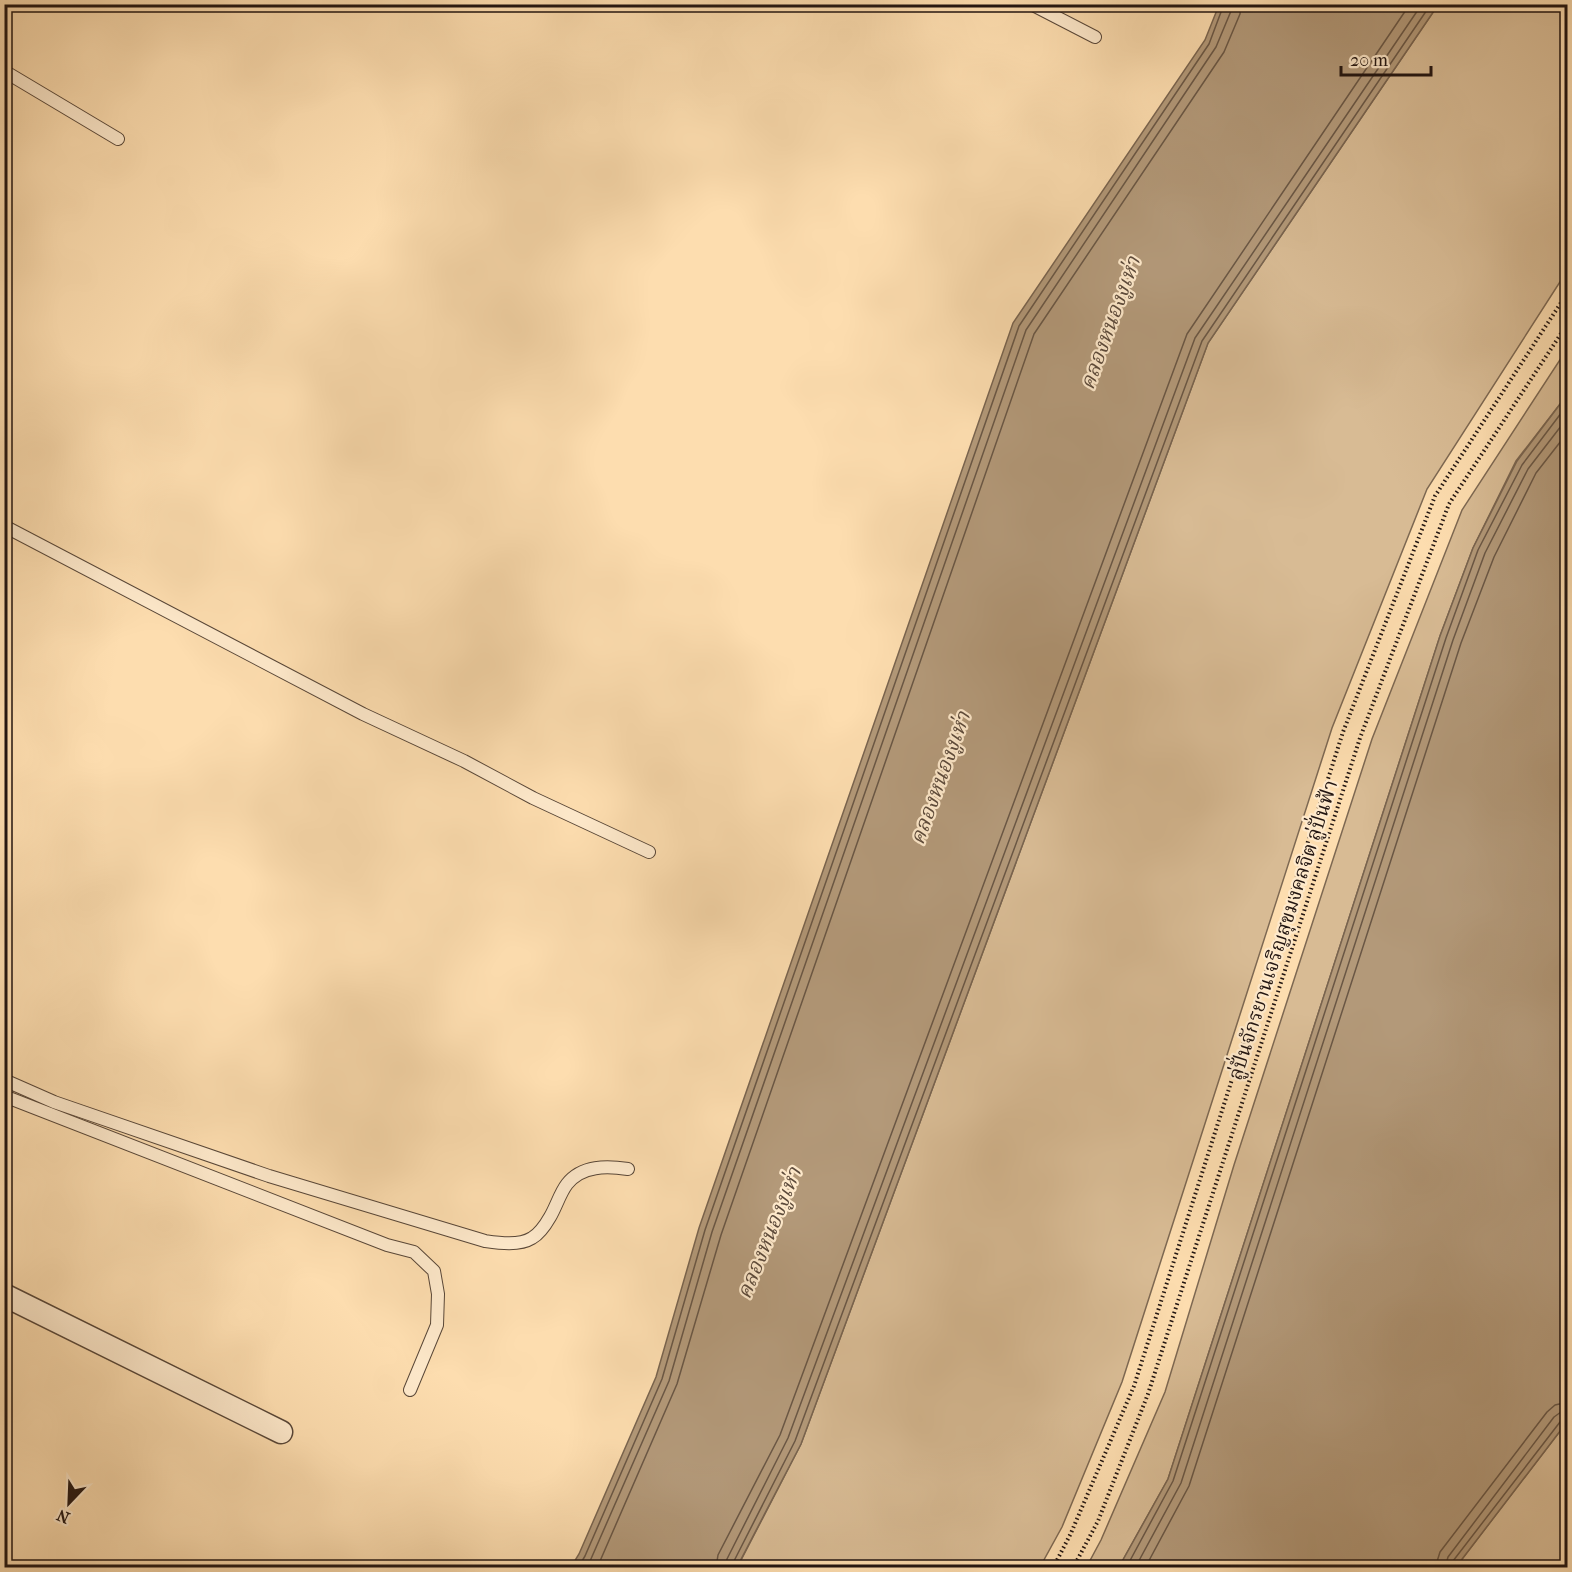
<svg xmlns="http://www.w3.org/2000/svg" width="1572" height="1572" font-family="'IM FELL French Canon','Noto Serif Thai',serif">
	<style>
		.green { fill: #d8bb94; stroke: #7d6852; stroke-width: 1.5 }
		.water { fill: #b39979; stroke: #79644f; stroke-width: 1.5 }
		.lines { fill: none; stroke-linecap: round; stroke-linejoin: round }
		.shore { stroke: #6a5745; stroke-width: 1.5 }
		.lane-casing { stroke: #594738; stroke-width: 14 }
		.street-casing { stroke: #594738; stroke-width: 25 }
		.path { stroke: #221511; stroke-width: 4; stroke-dasharray: 1.5 3; stroke-linecap: butt }
		.lane { stroke: #fee9cb; stroke-width: 12 }
		.street { stroke: #fee9cb; stroke-width: 22 }
		.labels { text-anchor: middle; dominant-baseline: central; stroke-width: 4.5; stroke-linejoin: round; paint-order: stroke }
		.street-label { font-size: 20px; fill: #221511; stroke: #fee9cb }
		.water-label { font-size: 21px; font-style: italic; fill: #5c4a3b; stroke: #fee9cb }
	</style>
	<rect width="100%" height="100%" fill="#fdddaf"/>
	<filter id="stains"><feTurbulence type="fractalNoise" baseFrequency=".00333" numOctaves="4"/><feColorMatrix values="0 0 0 0 .2 0 0 0 0 .09 0 0 0 0 .02 0 0 0 .5 -.17"/></filter>
	<radialGradient id="worn" r=".72"><stop offset=".6" stop-color="#630" stop-opacity="0"/><stop offset="1" stop-color="#630" stop-opacity=".3"/></radialGradient>
	<g class="green">
		<polygon points="1438,5 1567,5 1567,271 1427,489 1332,728 1122,1382 1062,1527 1040,1567 737,1568 801,1444 1208,343"/>
		<polygon points="1567,349 1567,395 1516,461 1473,548 1440,636 1168,1479 1119,1567 1086,1568 1101,1540 1165,1392 1234,1165 1372,739 1462,510"/>
		<polygon points="1567,1422 1567,1567 1456,1567"/>
	</g>
	<g class="water">
		<polygon points="1219,5 1438,5 1208,343 801,1444 737,1567 571,1567 579,1554 656,1377 699,1228 1013,323 1205,40"/>
		<polygon points="1567,395 1567,1422 1456,1567 1119,1567 1168,1479 1440,636 1473,548 1517,461"/>
	</g>
	<g class="lines">
		<g class="shore">
			<polyline points="578,1568 585,1556 662,1379 705,1230 1019,326 1209,44 1224,4"/>
			<polyline points="587,1568 669,1381 712,1232 1026,330 1216,47 1231,11 1232,4"/>
			<polyline points="597,1568 677,1384 721,1235 1034,334 1224,52 1240,14 1241,4"/>
			<polyline points="716,1568 718,1555 780,1435 1187,334 1410,4"/>
			<polyline points="725,1568 727,1559 788,1438 1195,338 1422,4"/>
			<polyline points="732,1568 733,1563 795,1441 1202,341 1431,4"/>
			<polyline points="1126,1568 1173,1481 1446,638 1478,550 1522,465 1568,404"/>
			<polyline points="1135,1568 1181,1483 1453,640 1485,553 1528,469 1568,417"/>
			<polyline points="1145,1568 1189,1486 1461,643 1494,557 1536,473 1568,432"/>
			<polyline points="1435,1568 1440,1552 1547,1412 1555,1405 1568,1402"/>
			<polyline points="1445,1568 1448,1557 1554,1417 1561,1412 1568,1411"/>
			<polyline points="1452,1568 1453,1561 1560,1422 1568,1419"/>
		</g>
		<g class="lane-casing">
			<g id="lane">
				<polyline points="1031,4 1095,37"/>
				<polyline points="4,71 118,139"/>
				<polyline points="4,526 363,714 464,761 533,798 649,852"/>
				<path d="M 4,1080 L 54,1102 L 269,1176 L 485,1241 C 499,1243 519,1246 532,1238 C 539,1234 546,1224 550,1217 C 556,1207 560,1193 567,1184 C 582,1165 607,1166 628,1169"/>
				<polyline points="4,1096 387,1245 414,1252 434,1271 438,1294 437,1325 410,1390"/>
			</g>
		</g>
		<g class="street-casing">
			<polyline id="street" points="4,1295 281,1432"/>
		</g>
		<g class="path">
			<polyline points="1053,1568 1071,1533 1134,1386 1343,732 1435,496 1568,292"/>
			<polyline points="1073,1568 1098,1521 1148,1394 1360,738 1449,504 1568,323"/>
		</g>
		<use href="#lane" class="lane"/>
		<use href="#street" class="street"/>
	</g>
	<g class="labels">
		<g class="street-label">
			<text transform="translate(1283 930) rotate(-72)">ลู่ปั่นจักรยานเจริญสุขมงคลจิต ลู่ปั่นฟ้า</text>
		</g>
		<g class="water-label">
			<text transform="translate(1110 323) rotate(-70)">คลองหนองงูเห่า</text>
			<text transform="translate(940 778) rotate(-70)">คลองหนองงูเห่า</text>
			<text transform="translate(769 1233) rotate(-68)">คลองหนองงูเห่า</text>
		</g>
	</g>
	<rect width="1572" height="1572" fill="none" stroke="#fdddaf" stroke-width="24"/>
	<rect x="6" y="6" width="1560" height="1560" fill="none" stroke="#221511" stroke-width="3"/>
	<rect x="12" y="12" width="1548" height="1548" fill="none" stroke="#221511" stroke-width="1.5"/>
	<g transform="translate(69 1503) rotate(203)" stroke="#fee9cb" stroke-width="4.5" paint-order="stroke">
	<path d="M0-4.5L10 22L0 15L-10 22Z" fill="#221511"/>
	<text y="-9" font-size="16" font-weight="bold" text-anchor="middle" fill="#221511">N</text>
	</g>
	<path d="M1341 66v9h90v-9" fill="none" stroke="#221511" stroke-width="3"/>
	<text x="1350" y="66" font-size="18" fill="#221511" stroke="#fee9cb" stroke-width="4.5" paint-order="stroke">20 m</text>
	<rect width="100%" height="100%" filter="url(#stains)"/>
	<rect width="100%" height="100%" fill="url(#worn)"/>
</svg>
